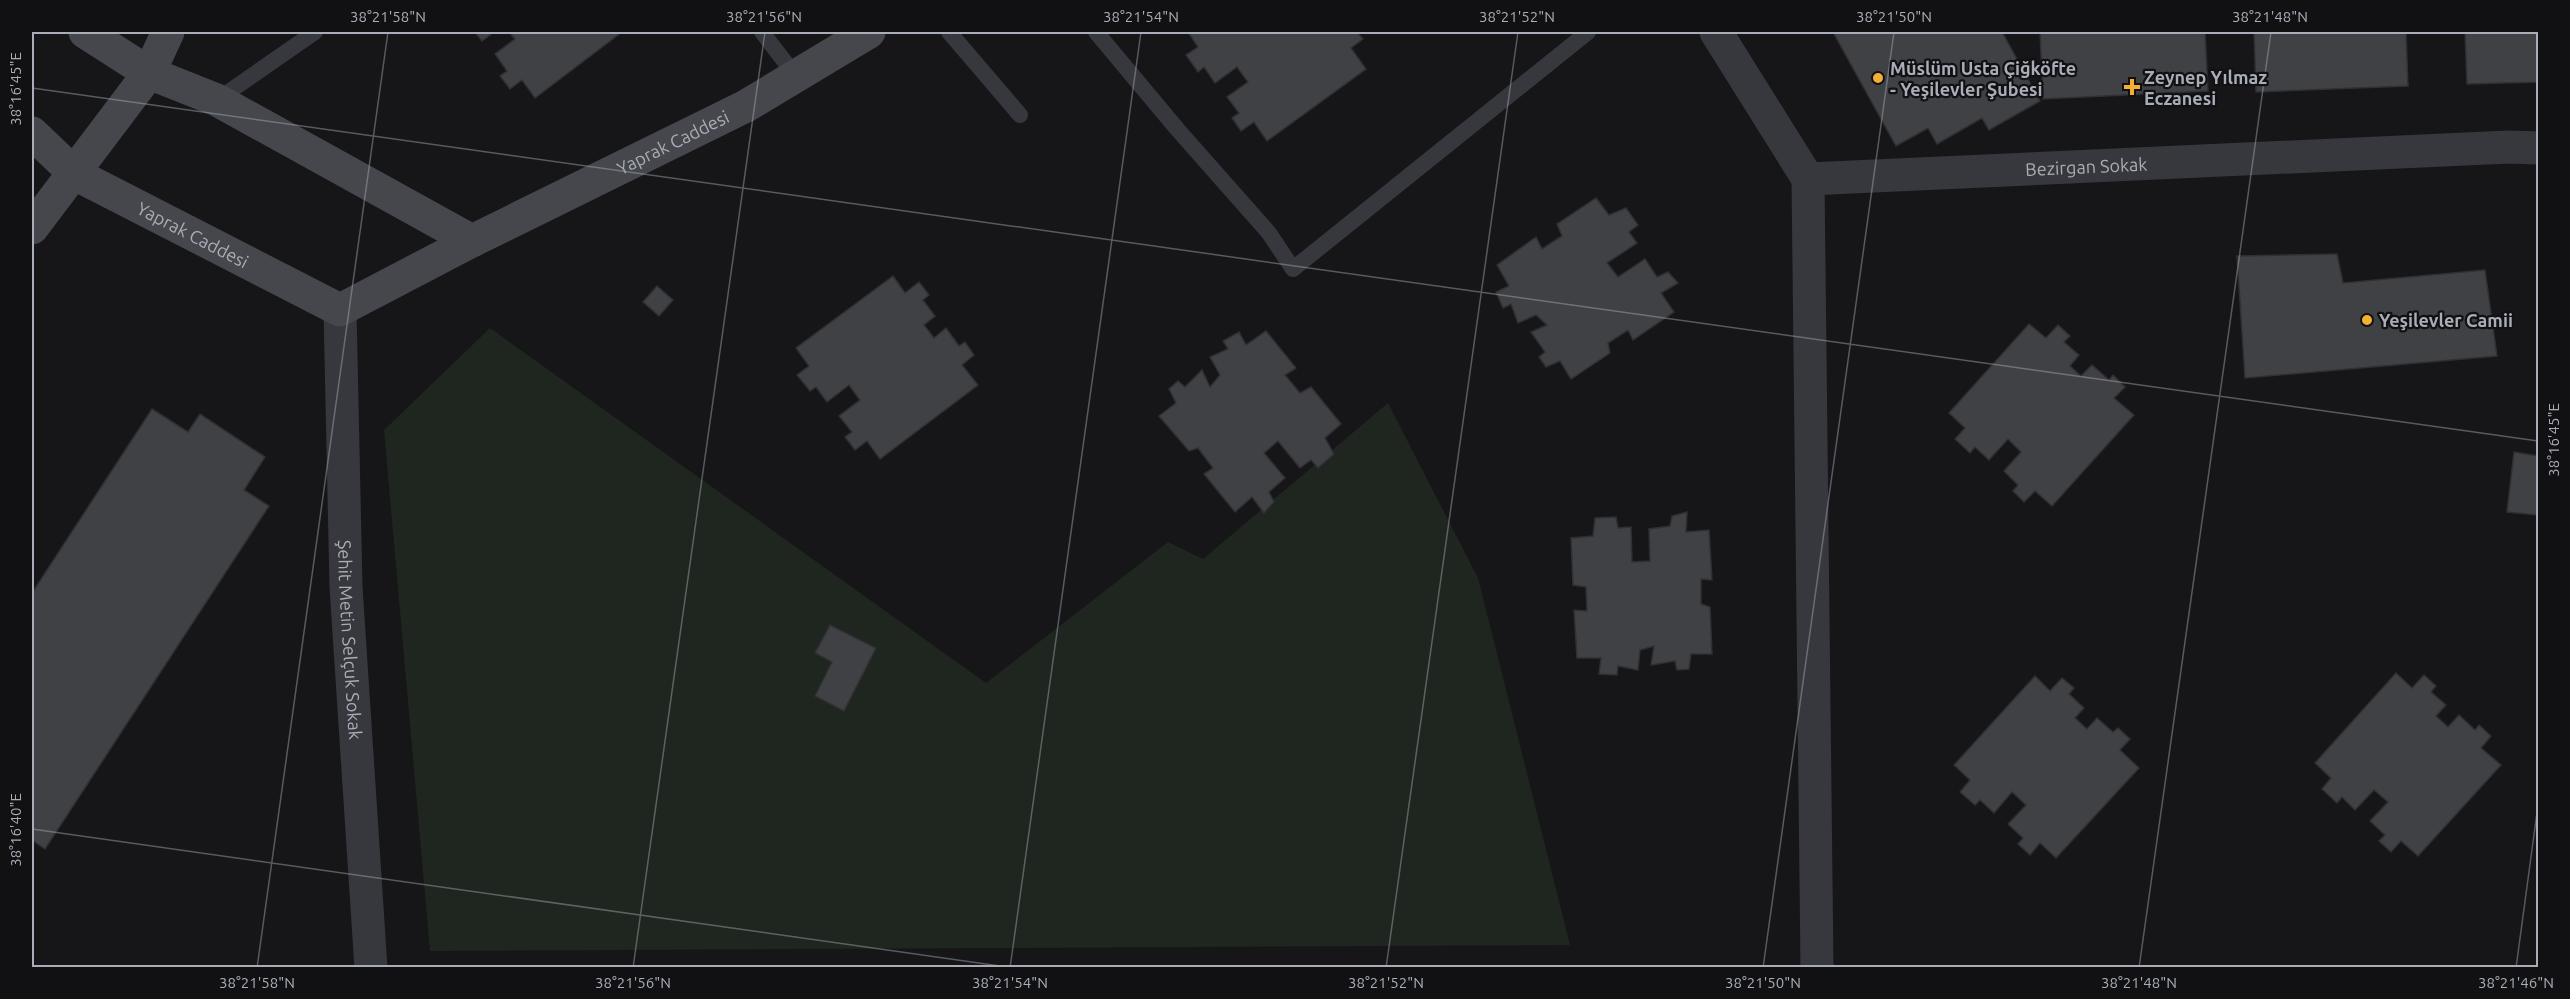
<svg xmlns="http://www.w3.org/2000/svg" width="2570" height="999" font-family="Ubuntu,sans-serif">
	<style>
		.green { fill: #1e261f }
		.building { fill: #404145; stroke: #303034; stroke-width: 1.5 }
		.lines { fill: none; stroke-linecap: round; stroke-linejoin: round }
		.lane { stroke: #37383d; stroke-width: 16 }
		.street { stroke: #37383d; stroke-width: 33 }
		.secondary { stroke: #45474d; stroke-width: 33 }
		.ticks { fill: none; stroke: #a8adb8; stroke-width: 1.5; stroke-opacity: 0.45 }
		.poi-dot { fill: #f2b134; stroke: #111113; stroke-width: 2 }
		.labels { text-anchor: middle; dominant-baseline: central; stroke-width: 4.5; stroke-linejoin: round; paint-order: stroke }
		.poi-label { font-size: 18px; font-weight: bold; fill: #a8adb8; stroke: #111113; text-anchor: start }
		.street-label { font-size: 18px; fill: #a8adb8; stroke: #111113 }
		.neatline { fill: none; stroke: #a8adb8; stroke-width: 2 }
		.ticks-label { font-size: 15px; text-anchor: middle; fill: #a8adb8 }
	</style>
	<rect width="100%" height="100%" fill="#161618"/>
	<polygon class="green" points="490,328 986,683 1168,542 1203,559 1388,403 1478,578 1570,945 430,951 384,430"/>
	<g class="building">
		<polygon points="475,32 494,32 482,41"/>
		<polygon points="509,32 622,32 535,98 522,80 510,89 500,76 507,71 495,54 515,39"/>
		<polygon points="1188,32 1357,32 1363,39 1351,48 1366,69 1267,141 1254,122 1241,131 1232,118 1239,113 1227,97 1248,82 1237,67 1215,83 1204,67 1198,72 1186,55 1198,47"/>
		<polygon points="1833,32 2002,32 2040,101 1989,130 1982,118 1937,144 1928,128 1896,146"/>
		<polygon points="2040,32 2205,32 2208,91 2043,99"/>
		<polygon points="2254,32 2406,32 2408,86 2256,92"/>
		<polygon points="2465,32 2538,32 2538,82 2467,84"/>
		<polygon points="1596,198 1609,215 1626,208 1638,225 1629,232 1637,243 1607,263 1618,277 1645,259 1657,277 1668,272 1678,283 1661,293 1674,312 1633,340 1628,330 1608,343 1610,353 1571,379 1560,361 1546,367 1539,357 1545,352 1531,332 1547,325 1536,315 1518,323 1511,304 1503,308 1496,292 1509,286 1497,265 1536,237 1542,249 1562,236 1557,224"/>
		<polygon points="2337,254 2343,283 2485,270 2497,356 2245,378 2237,256"/>
		<polygon points="893,276 905,293 919,282 929,295 923,300 935,316 924,325 934,338 946,328 959,346 965,342 974,355 962,365 978,385 880,459 867,441 855,450 845,437 852,432 839,416 860,400 849,385 827,402 816,387 810,391 797,375 809,366 796,348"/>
		<polygon points="657,286 673,300 659,316 643,302"/>
		<polygon points="2029,324 2046,338 2058,325 2070,336 2064,342 2079,355 2070,366 2081,376 2092,365 2109,380 2113,375 2125,387 2114,398 2134,415 2052,506 2035,491 2024,502 2013,491 2018,485 2004,471 2021,452 2008,439 1989,460 1975,447 1970,453 1955,439 1965,428 1949,413"/>
		<polygon points="1266,331 1296,368 1285,375 1300,393 1311,387 1341,424 1325,438 1334,454 1318,468 1311,460 1300,468 1278,441 1264,453 1285,478 1269,492 1274,502 1264,513 1252,497 1235,512 1204,474 1213,468 1198,448 1189,451 1159,416 1176,403 1169,389 1178,381 1185,387 1202,370 1210,387 1220,375 1210,357 1228,349 1223,341 1239,332 1246,345"/>
		<polygon points="152,409 188,432 200,414 265,457 244,490 269,506 45,849 32,840 32,593"/>
		<polygon points="2514,452 2538,456 2538,515 2507,512"/>
		<polygon points="1687,512 1686,532 1709,530 1712,580 1701,579 1701,604 1710,607 1712,654 1691,654 1689,669 1677,670 1675,661 1651,665 1654,646 1640,650 1638,670 1618,666 1617,675 1599,674 1601,658 1577,658 1574,610 1587,611 1586,587 1573,585 1571,538 1593,536 1595,518 1616,517 1618,528 1631,527 1632,562 1650,561 1649,529 1670,526 1672,516"/>
		<polygon points="830,625 876,648 844,711 815,696 832,662 815,653"/>
		<polygon points="2396,673 2412,688 2424,675 2436,686 2431,692 2446,705 2436,716 2448,727 2459,715 2475,730 2479,725 2491,736 2481,748 2501,765 2418,856 2401,841 2391,852 2379,841 2385,835 2370,821 2388,802 2374,790 2355,810 2342,797 2337,803 2322,789 2331,778 2315,763"/>
		<polygon points="2035,676 2050,691 2062,678 2074,688 2069,694 2084,708 2075,718 2087,729 2097,718 2113,732 2118,728 2130,739 2120,750 2139,768 2056,858 2040,843 2030,855 2018,844 2023,838 2008,824 2026,805 2012,792 1994,813 1980,800 1975,805 1960,792 1970,780 1954,765"/>
	</g>
	<g class="lines">
		<g class="lane">
			<polyline points="762,32 795,75"/>
			<polyline points="949,32 1020,115"/>
			<polyline points="1096,32 1178,130 1269,233 1293,269 1588,32"/>
			<polyline points="217,100 315,32"/>
		</g>
		<g class="street">
			<path id="s1" d="M 1716,32 L 1808,179 L 2509,147 L 2538,148"/>
			<polyline points="1808,179 1817,968"/>
			<path id="s2" d="M 340,310 L 346,587 L 371,968"/>
		</g>
		<g class="secondary">
			<polyline points="85,32 149,73 217,100 472,241"/>
			<path id="s3" d="M 32,133 L 75,174 L 340,310 L 472,241 L 746,106 L 869,32"/>
			<polyline points="32,228 149,73 168,32"/>
		</g>
	</g>
	<path class="ticks" d="M 32,88 L 2538,441M 32,829 L 1014,968M 257,968 L 388,32M 633,968 L 765,32M 1010,968 L 1141,32M 1386,968 L 1518,32M 1763,968 L 1894,32M 2139,968 L 2271,32M 2516,968 L 2538,805"/>
	<g class="poi-dot">
		<circle cx="1878" cy="78" r="6"/>
		<path d="M2129 78h6v6h6v6h-6v6h-6v-6h-6v-6h6z"/>
		<circle cx="2367" cy="320" r="6"/>
	</g>
	<g class="labels">
		<g class="poi-label">
			<text x="1890" y="68">Müslüm Usta Çiğköfte<tspan x="1890" dy="21">- Yeşilevler Şubesi</tspan></text>
			<text x="2144" y="77">Zeynep Yılmaz<tspan x="2144" dy="21">Eczanesi</tspan></text>
			<text x="2379" y="320">Yeşilevler Camii</text>
		</g>
		<g class="street-label">
			<text stroke="none"><textPath href="#s3" startOffset="730">Yaprak Caddesi</textPath></text>
			<text stroke="none"><textPath href="#s1" startOffset="452">Bezirgan Sokak</textPath></text>
			<text stroke="none"><textPath href="#s3" startOffset="192">Yaprak Caddesi</textPath></text>
			<text stroke="none"><textPath href="#s2" startOffset="330">Şehit Metin Selçuk Sokak</textPath></text>
		</g>
	</g>
	<rect width="2570" height="999" fill="none" stroke="#111113" stroke-width="66"/>
	<rect x="33" y="33" width="2504" height="933" class="neatline"/>
	<g class="ticks-label">
		<text x="388" y="22">38°21'58"N</text>
		<text x="764" y="22">38°21'56"N</text>
		<text x="1141" y="22">38°21'54"N</text>
		<text x="1517" y="22">38°21'52"N</text>
		<text x="1894" y="22">38°21'50"N</text>
		<text x="2270" y="22">38°21'48"N</text>
		<text transform="translate(16 89) rotate(-90)" y="5">38°16'45"E</text>
		<text transform="translate(2554 440) rotate(-90)" y="5">38°16'45"E</text>
		<text transform="translate(16 830) rotate(-90)" y="5">38°16'40"E</text>
		<text x="257" y="988">38°21'58"N</text>
		<text x="633" y="988">38°21'56"N</text>
		<text x="1010" y="988">38°21'54"N</text>
		<text x="1386" y="988">38°21'52"N</text>
		<text x="1763" y="988">38°21'50"N</text>
		<text x="2139" y="988">38°21'48"N</text>
		<text x="2516" y="988">38°21'46"N</text>
	</g>
</svg>
